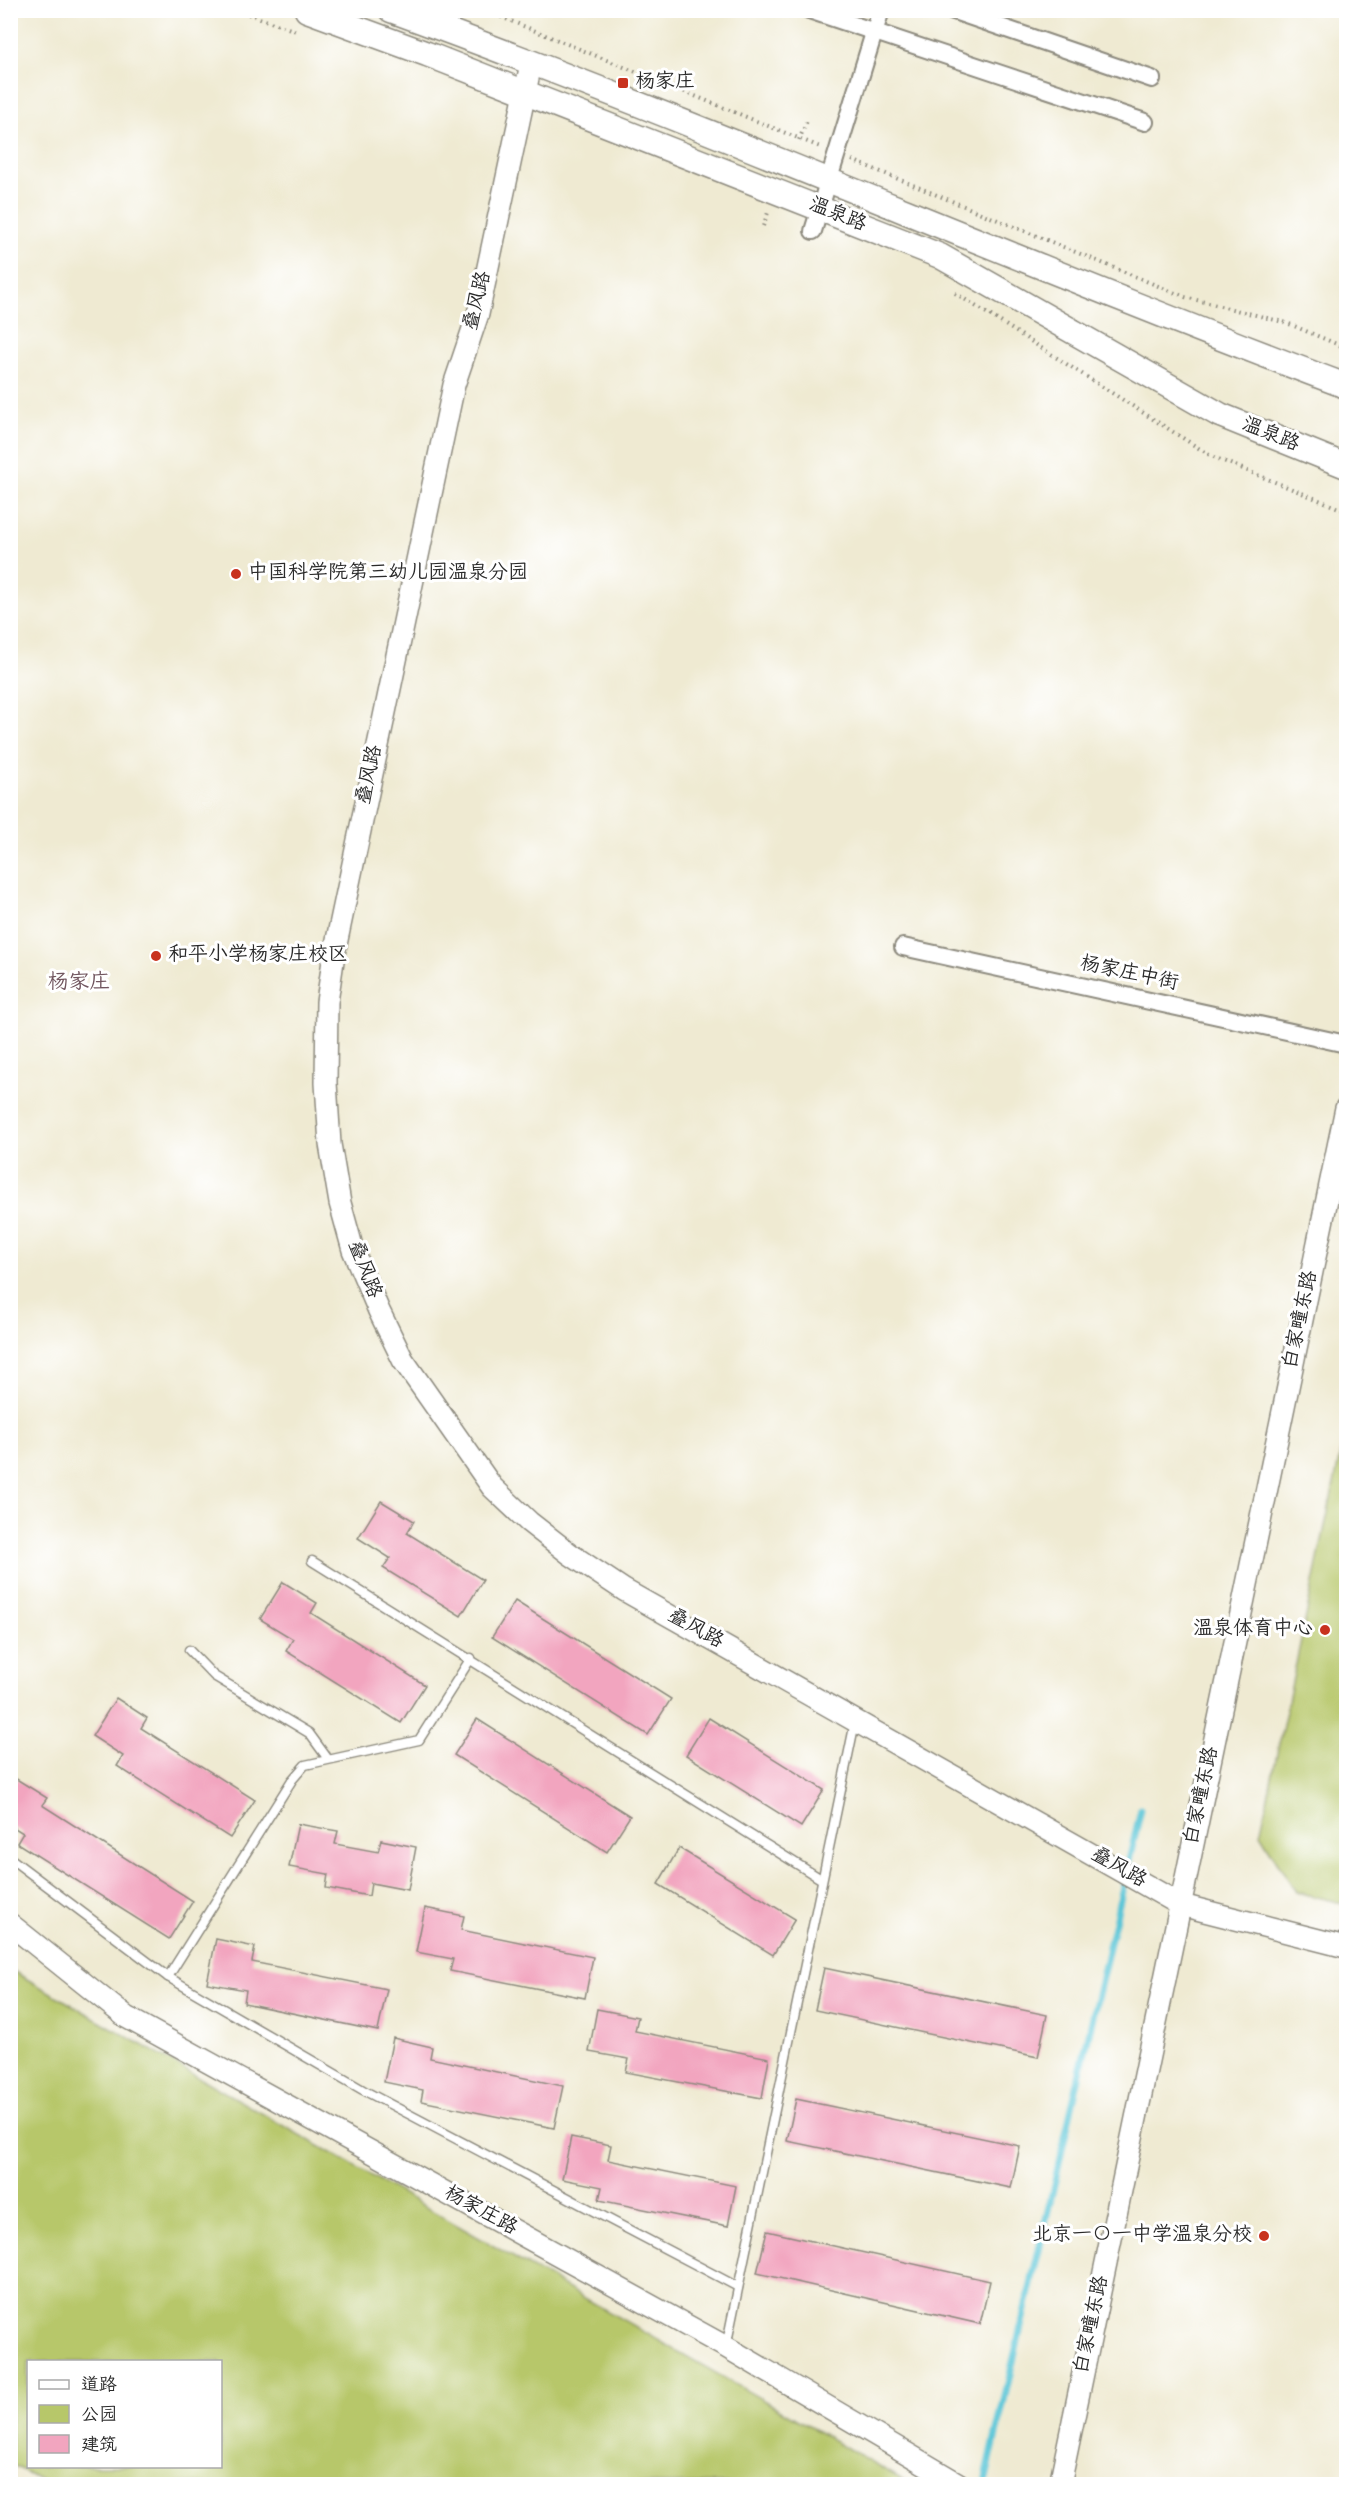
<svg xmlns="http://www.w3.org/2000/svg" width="1357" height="2495" font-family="'Gochi Hand','LXGW WenKai TC',sans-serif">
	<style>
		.green { fill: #b7c76a; stroke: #71794a; stroke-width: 1.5; fill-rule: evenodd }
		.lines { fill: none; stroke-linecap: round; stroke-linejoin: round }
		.stream { stroke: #5cc6d7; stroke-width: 7 }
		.building { fill: #f2a5bf }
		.service-casing { stroke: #8d8a7e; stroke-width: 11 }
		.minor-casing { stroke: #8d8a7e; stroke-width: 20 }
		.tertiary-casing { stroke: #8d8a7e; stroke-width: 24 }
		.secondary-casing { stroke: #8d8a7e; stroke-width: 27 }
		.path { stroke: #8d8a7e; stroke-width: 4; stroke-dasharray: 1.5 4.5; stroke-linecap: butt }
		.service { stroke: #fff; stroke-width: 8 }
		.minor { stroke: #fff; stroke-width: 16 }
		.tertiary { stroke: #fff; stroke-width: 21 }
		.secondary { stroke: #fff; stroke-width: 24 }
		.poi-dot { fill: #c8321e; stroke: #fff; stroke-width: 2 }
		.labels { text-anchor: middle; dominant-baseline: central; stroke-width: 6; stroke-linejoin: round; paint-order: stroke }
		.poi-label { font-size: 20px; fill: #2b2b2b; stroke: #fff; text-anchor: start }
		.street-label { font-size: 20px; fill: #2b2b2b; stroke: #fff }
		.neighbourhood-label { font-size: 21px; fill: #71565f; stroke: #fff }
	</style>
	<rect width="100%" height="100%" fill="#fff"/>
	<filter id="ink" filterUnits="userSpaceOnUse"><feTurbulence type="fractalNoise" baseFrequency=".0167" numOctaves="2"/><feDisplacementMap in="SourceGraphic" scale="12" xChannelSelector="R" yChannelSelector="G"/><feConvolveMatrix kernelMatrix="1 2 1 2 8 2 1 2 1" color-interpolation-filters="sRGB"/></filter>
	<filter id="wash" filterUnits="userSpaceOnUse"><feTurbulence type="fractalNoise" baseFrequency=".008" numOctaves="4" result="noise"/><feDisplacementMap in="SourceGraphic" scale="24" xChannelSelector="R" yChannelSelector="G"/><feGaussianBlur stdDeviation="1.35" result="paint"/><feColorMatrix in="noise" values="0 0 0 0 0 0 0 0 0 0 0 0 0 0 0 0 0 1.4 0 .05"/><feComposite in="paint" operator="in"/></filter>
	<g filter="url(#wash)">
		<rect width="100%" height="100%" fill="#efead2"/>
		<g class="green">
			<polygon points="1346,1427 1346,1904 1296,1892 1260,1834"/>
			<path d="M 11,1970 L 910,2484 L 48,2484 L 11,2464 ZM 28,2362 L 220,2362 L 220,2466 L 28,2466 Z"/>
		</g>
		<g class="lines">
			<polyline class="stream" points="986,2478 1141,1809"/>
		</g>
		<g id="blocks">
			<g class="building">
				<polygon points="381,1501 414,1521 407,1533 483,1580 461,1616 383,1568 390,1558 358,1538"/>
				<polygon points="283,1582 317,1603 311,1613 425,1685 401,1723 286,1651 293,1639 260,1619"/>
				<polygon points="515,1601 671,1699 648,1735 492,1637"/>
				<polygon points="116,1698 147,1718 141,1728 255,1800 230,1838 117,1766 123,1756 92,1736"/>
				<polygon points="709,1718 824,1790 801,1827 686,1755"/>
				<polygon points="477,1719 630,1816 607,1852 454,1755"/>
				<polygon points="10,1775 47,1798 42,1805 193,1901 169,1939 17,1843 23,1833 10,1825"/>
				<polygon points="298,1824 338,1831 335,1844 378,1852 381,1840 416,1847 408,1890 371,1883 369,1896 326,1888 328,1874 289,1867"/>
				<polygon points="679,1848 795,1919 773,1955 658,1884"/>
				<polygon points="425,1908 464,1916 461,1930 593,1957 585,1998 450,1971 453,1959 416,1952"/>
				<polygon points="216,1939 255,1947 252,1962 387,1989 378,2031 244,2003 246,1990 207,1983"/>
				<polygon points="824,1968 1047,2015 1038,2057 815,2010"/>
				<polygon points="597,2009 638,2017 635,2031 769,2058 762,2098 626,2072 629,2059 589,2052"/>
				<polygon points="393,2038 432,2047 430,2058 563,2086 554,2128 421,2101 423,2090 384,2082"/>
				<polygon points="796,2099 1020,2146 1011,2188 787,2141"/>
				<polygon points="571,2137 611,2145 608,2160 736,2186 728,2226 599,2200 602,2187 562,2179"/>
				<polygon points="767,2231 990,2281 980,2324 757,2273"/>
			</g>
		</g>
	</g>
	<g filter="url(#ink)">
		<use href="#blocks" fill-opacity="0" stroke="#8d8a7e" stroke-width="1.5"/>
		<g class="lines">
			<g class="service-casing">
				<g id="service">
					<polyline points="312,1561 821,1879"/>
					<polyline points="189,1650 214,1676 309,1733 328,1759"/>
					<polyline points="10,1858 168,1977 363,2090 738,2287"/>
					<polyline points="168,1977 292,1780 305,1765 419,1740 471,1658"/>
					<polyline points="726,2347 855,1722"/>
				</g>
			</g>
			<g class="minor-casing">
				<g id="minor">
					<polyline points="809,10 1145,122"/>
					<polyline points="951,10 1152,79"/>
					<polyline points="813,231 881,10"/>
					<polyline points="903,947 1346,1044"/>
				</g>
			</g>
			<g class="tertiary-casing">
				<g id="tertiary">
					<polyline points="531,64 478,314 454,385 334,954 327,1002 326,1083 330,1144 340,1203 353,1250 379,1311 403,1360 492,1487 529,1522 570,1554 624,1590 1181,1905 1346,1947"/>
					<polyline points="10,1924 126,2017 726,2347 959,2484"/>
					<polyline points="1060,2484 1346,1108"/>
				</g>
			</g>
			<g class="secondary-casing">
				<g id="secondary">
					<polyline points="307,10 427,54 940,256 1220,415 1346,466"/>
					<path d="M 391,10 C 713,127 1026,266 1346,386"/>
				</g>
			</g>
			<g class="path">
				<polyline points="237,10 296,31"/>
				<polyline points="484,10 820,147"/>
				<polyline points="799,140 807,121"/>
				<polyline points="852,160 1185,297 1287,323 1346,348"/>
				<polyline points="763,226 769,210"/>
				<polyline points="955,293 1211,456 1346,511"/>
			</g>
			<use href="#service" class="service"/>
			<use href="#minor" class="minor"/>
			<use href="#tertiary" class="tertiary"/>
			<use href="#secondary" class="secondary"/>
		</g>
	</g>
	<g class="poi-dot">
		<rect x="617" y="77" width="12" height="12" rx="3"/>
		<circle cx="236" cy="574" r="6"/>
		<circle cx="156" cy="956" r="6"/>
		<circle cx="1325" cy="1630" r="6"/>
		<circle cx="1264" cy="2236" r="6"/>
	</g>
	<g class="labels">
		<g class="poi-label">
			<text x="635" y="83">杨家庄</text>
			<text x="248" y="574">中国科学院第三幼儿园温泉分园</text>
			<text x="168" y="956">和平小学杨家庄校区</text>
			<text x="1313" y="1630" text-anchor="end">温泉体育中心</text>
			<text x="1252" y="2236" text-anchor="end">北京一〇一中学温泉分校</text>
		</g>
		<g class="street-label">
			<text transform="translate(837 216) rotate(22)">温泉路</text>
			<text transform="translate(479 301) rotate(-76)">叠风路</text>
			<text transform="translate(1270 436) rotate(22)">温泉路</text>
			<text transform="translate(371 775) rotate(-78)">叠风路</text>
			<text transform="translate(1129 975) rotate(12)">杨家庄中街</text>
			<text transform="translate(363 1270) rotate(69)">叠风路</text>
			<text transform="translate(1302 1320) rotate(-78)">白家疃东路</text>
			<text transform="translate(695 1630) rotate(29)">叠风路</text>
			<text transform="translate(1203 1796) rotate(-78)">白家疃东路</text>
			<text transform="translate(1118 1869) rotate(30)">叠风路</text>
			<text transform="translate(480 2212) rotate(29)">杨家庄路</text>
			<text transform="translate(1093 2325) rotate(-78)">白家疃东路</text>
		</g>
		<g class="neighbourhood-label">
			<text x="79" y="984">杨家庄</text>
		</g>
	</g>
	<rect width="1357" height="2495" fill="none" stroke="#fff" stroke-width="36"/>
	<rect x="27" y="2360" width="195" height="108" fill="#ffffff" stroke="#aaaaaa" stroke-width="1.5"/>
	<rect x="39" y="2380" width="30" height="9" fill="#ffffff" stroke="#aaaaaa" stroke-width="1.5"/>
	<text x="81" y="2390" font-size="18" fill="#2b2b2b">道路</text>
	<rect x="39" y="2405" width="30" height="18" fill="#b7c76a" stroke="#aaaaaa" stroke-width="1.5"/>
	<text x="81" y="2420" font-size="18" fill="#2b2b2b">公园</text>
	<rect x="39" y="2435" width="30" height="18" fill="#f2a5bf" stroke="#aaaaaa" stroke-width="1.5"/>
	<text x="81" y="2450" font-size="18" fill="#2b2b2b">建筑</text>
</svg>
